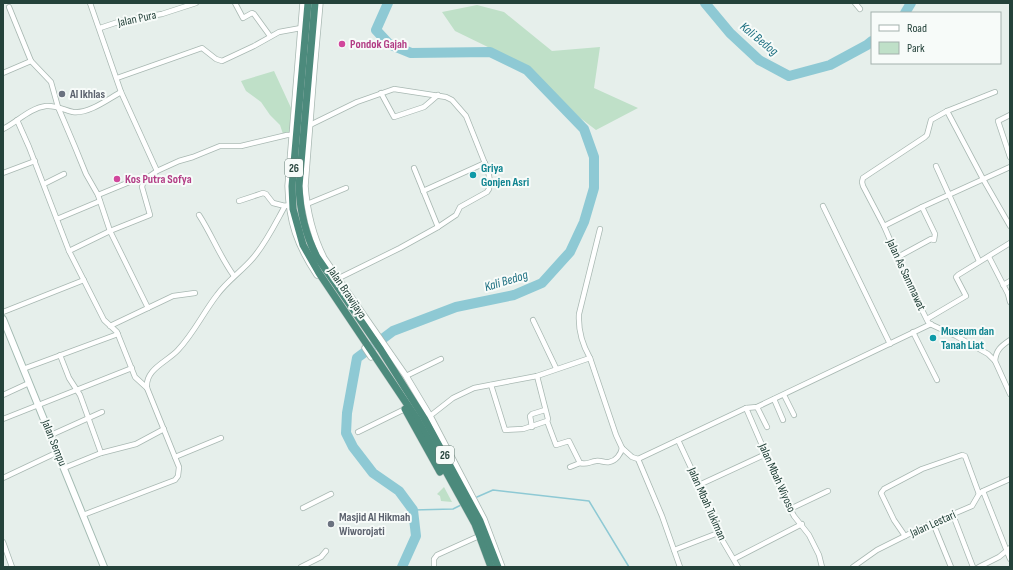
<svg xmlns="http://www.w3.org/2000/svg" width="1013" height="570" font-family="'Sofia Sans Condensed',sans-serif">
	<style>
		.green { fill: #bfe0c8 }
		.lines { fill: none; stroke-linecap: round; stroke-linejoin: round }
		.stream { stroke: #8ec9d4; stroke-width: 1.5 }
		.river { stroke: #8ec9d4; stroke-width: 10 }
		.minor-casing { stroke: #a8b8b2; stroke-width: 6 }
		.tertiary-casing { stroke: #a8b8b2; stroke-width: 7 }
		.secondary-casing { stroke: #a4bbb3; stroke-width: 8 }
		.trunk-casing { stroke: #c2cac8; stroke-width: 8 }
		.minor { stroke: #fff; stroke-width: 4.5 }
		.tertiary { stroke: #fff; stroke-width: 5.5 }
		.secondary { stroke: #fff; stroke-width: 6 }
		.trunk { stroke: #4c8a7c; stroke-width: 7 }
		.hotel-dot { fill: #d1479c; stroke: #f7fbf9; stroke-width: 1.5 }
		.worship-dot { fill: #6b7280; stroke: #f7fbf9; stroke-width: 1.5 }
		.culture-dot { fill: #0f9aa8; stroke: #f7fbf9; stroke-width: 1.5 }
		.labels { text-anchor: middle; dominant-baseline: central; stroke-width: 4; stroke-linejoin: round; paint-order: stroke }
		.shield { fill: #f7fbf9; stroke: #637a73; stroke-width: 1 }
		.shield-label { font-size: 11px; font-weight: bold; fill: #24423a }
		.street-label { font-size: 12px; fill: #24423a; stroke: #f7fbf9 }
		.hotel-label { font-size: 12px; font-weight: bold; fill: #b23c85; stroke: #f7fbf9; text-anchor: start }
		.worship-label { font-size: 12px; font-weight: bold; fill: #5b616d; stroke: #f7fbf9; text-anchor: start }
		.culture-label { font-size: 12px; font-weight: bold; fill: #0d838f; stroke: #f7fbf9; text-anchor: start }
		.water-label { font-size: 13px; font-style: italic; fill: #1c6f80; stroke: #f7fbf9 }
	</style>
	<rect width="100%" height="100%" fill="#e6efeb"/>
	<g class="green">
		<polygon points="477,5 504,12 552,51 600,47 594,88 638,108 596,130 579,117 529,67 455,31 442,12"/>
		<polygon points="274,71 292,110 290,120 290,132 283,134 280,125 270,115 261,102 246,91 241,81"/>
		<polygon points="444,487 452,502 441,501 440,496 437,494"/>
	</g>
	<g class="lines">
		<g class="stream">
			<polyline points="477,497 493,490 589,501 629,567"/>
			<polyline points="413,510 453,509 461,505"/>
		</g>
		<g class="river">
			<polyline points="388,3 376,30 389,44 411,53 490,52 527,70 584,129 594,157 594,188 584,222 570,252 542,283 514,295 456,307 393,331 357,358 347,413 346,433 353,447 373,473 399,491 413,510 416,536 402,567"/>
			<polyline points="705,3 730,33 759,60 789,76 830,65 867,45 872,41"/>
			<polyline points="905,13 911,3"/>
		</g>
		<g class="minor-casing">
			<g id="minor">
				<polyline points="235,3 243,18 252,13 254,14 270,36"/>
				<polyline points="855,3 860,9"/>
				<polyline points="9,7 31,61 51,82 58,107 75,147 86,174 98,195"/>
				<polyline points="100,28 121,21 162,14 196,3"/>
				<polyline points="3,73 31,61"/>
				<polyline points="117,78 202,48 216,59 222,61 254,46 279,32 301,28"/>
				<polyline points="121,92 157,171"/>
				<polyline points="381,93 394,117 424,107 438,95"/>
				<polyline points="947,111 983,179 1010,226"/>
				<polyline points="1010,115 998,121 1010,157"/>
				<polyline points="17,120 29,147 69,251"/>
				<polyline points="310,125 357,102 394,89 446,97 452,100 466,116 488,171 490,181 489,189 487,192 460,207 456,215 438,227 400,248 335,280"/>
				<path d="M 3,129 C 17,122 30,108 46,106 C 56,105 64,110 73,112 C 89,114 108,99 121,92 L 90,3"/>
				<polyline points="936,166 979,261"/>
				<polyline points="414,168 438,227"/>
				<polyline points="3,173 35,161"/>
				<polyline points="143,181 132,181 98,195 110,231 148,308"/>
				<polyline points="44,184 64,174"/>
				<polyline points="423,191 485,163"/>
				<polyline points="239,201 263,193 266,194 273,203 285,206"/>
				<polyline points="307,204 346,188"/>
				<polyline points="823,206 890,344"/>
				<path d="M 199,215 C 212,235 220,257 234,276"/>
				<polyline points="57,219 100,201"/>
				<polyline points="884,226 863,186 862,182 863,178 925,137 927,135 931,120 947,111 995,92"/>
				<polyline points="898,257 931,239 934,240 935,234 922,207"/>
				<polyline points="989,257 1008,294 1010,302"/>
				<polyline points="1003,285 1010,281"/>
				<polyline points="3,312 84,280"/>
				<polyline points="927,319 966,296 956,277 958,275 1010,243"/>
				<polyline points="533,320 556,368"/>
				<polyline points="110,326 173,296 195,293"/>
				<polyline points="913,332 937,380"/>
				<path d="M 1010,340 C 1001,346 996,350 995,361 L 1010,394"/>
				<polyline points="60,355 69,378 80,395 101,453"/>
				<path d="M 590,358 C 582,344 578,330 579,314 L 600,229"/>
				<polyline points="995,361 988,354 956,336 930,324 928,322 911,288 884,226 922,207 1010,167"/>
				<polyline points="23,369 118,334"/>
				<polyline points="406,376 441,359"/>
				<path d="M 537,376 L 548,419 L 547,421 L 556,445 L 569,441 L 580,463 C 587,465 589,462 596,461 C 600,460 605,463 609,462 C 616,461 621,454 622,448"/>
				<polyline points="491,385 505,430 523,429 547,421"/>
				<polyline points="147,388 135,377 117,332 104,320 69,251 110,231 150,215 142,187 144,180 157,171 179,161 193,157 220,146 241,146 287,135 292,135"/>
				<polyline points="3,395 29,383"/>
				<polyline points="784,395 794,415"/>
				<polyline points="774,399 783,420"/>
				<polyline points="757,407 767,427"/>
				<polyline points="746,408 787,503 794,516 809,535 819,555 822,567"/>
				<polyline points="430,416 453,398 474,388 537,376 590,358 616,435 622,448 632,457 638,459 746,408 757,407 931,324"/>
				<polyline points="3,419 132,368"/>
				<polyline points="532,427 530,416 532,414 545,410"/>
				<polyline points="358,432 405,409"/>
				<polyline points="51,435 102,412"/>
				<polyline points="678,440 699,485 718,533 738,567"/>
				<polyline points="175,457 221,438"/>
				<polyline points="638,459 662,516 680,567"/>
				<polyline points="570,467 580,463"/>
				<polyline points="64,468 101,453 136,444 164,429"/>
				<polyline points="3,478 58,452"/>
				<polyline points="699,485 766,454"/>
				<polyline points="983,491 1010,559"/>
				<polyline points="303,508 331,494"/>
				<polyline points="790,509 828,491"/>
				<path d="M 83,515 L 175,480 L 178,476 L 179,467 L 147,388 C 145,369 167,362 178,350 C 194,333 203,313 217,295 C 227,281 242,271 253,258 C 266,243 275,224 285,206 L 289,205"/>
				<polyline points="953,515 973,567"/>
				<polyline points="933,523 951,567"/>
				<polyline points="905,536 894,520 881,493 884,489 922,469 962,455 965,456 979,494"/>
				<polyline points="3,542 12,567"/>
				<polyline points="674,550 718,533"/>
				<polyline points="734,559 802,524"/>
				<polyline points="301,567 321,557 326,551"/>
				<polyline points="434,567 434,559 437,555 479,536"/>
				<polyline points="853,567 877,550 923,527 972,506 979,494 983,491 1010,479"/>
				<polyline points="979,567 999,557 1010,548"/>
			</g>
		</g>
		<g class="tertiary-casing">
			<g id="tertiary">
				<path d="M 303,3 L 288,186 C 289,222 297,245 317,275"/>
				<path d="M 320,3 L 314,70 L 305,186 C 307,212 312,234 324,258 L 406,376 L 430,416 L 484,519 L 502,567"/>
				<polyline points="365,348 371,357"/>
			</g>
		</g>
		<g class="secondary-casing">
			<polyline id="secondary" points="3,319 104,567"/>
		</g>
		<g class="trunk-casing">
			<g id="trunk">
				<polyline points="308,3 292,186 293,209 303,245 319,273 417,419 475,524 491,567"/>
				<path d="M 315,3 L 299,186 C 300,212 305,234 317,257 L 381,350 L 424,418 L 480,521 L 498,567"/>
				<polyline points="405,409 440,472"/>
			</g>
		</g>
		<use href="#minor" class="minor"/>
		<use href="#tertiary" class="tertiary"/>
		<use href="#secondary" class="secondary"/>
		<use href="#trunk" class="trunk"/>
	</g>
	<g class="hotel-dot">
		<circle cx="342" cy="44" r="4"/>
		<circle cx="117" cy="179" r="4"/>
	</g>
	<g class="worship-dot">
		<circle cx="62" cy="94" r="4"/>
		<circle cx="331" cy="524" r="4"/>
	</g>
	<g class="culture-dot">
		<circle cx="473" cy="175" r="4"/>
		<circle cx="933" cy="338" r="4"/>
	</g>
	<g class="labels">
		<g class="shield">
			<rect x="285" y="159" width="18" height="18" rx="3"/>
			<rect x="436" y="446" width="18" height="18" rx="3"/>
		</g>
		<g class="shield-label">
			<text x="294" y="168">26</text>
			<text x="445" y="455">26</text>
		</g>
		<g class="street-label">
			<text transform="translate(137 19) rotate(-12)">Jalan Pura</text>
			<text transform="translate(906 275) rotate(65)">Jalan As Sammawat</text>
			<text transform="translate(347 293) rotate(56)">Jalan Brawijaya</text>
			<text transform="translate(54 443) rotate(68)">Jalan Sempu</text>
			<text transform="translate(777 478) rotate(66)">Jalan Mbah Wiyoso</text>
			<text transform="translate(707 504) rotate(66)">Jalan Mbah Tukiman</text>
			<text transform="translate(933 524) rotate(-24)">Jalan Lestari</text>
		</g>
		<g class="hotel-label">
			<text x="350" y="44">Pondok Gajah</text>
			<text x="125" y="179">Kos Putra Sofya</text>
		</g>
		<g class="worship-label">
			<text x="70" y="94">Al Ikhlas</text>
			<text x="339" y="517">Masjid Al Hikmah<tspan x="339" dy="14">Wiworojati</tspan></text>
		</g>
		<g class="culture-label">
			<text x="481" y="168">Griya<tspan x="481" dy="14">Gonjen Asri</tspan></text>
			<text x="941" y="331">Museum dan<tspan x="941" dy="14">Tanah Liat</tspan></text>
		</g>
		<g class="water-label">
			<text transform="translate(759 39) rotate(39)">Kali Bedog</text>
			<text transform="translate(506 281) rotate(-17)">Kali Bedog</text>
		</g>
	</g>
	<rect width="1013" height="570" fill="none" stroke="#24423a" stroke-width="8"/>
	<rect x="871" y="12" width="130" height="52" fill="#f7fbf9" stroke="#a3b1ad"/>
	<rect x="879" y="25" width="20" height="6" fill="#ffffff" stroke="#a3b1ad"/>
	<text x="907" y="32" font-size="12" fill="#24423a">Road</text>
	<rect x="879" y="42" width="20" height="12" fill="#bfe0c8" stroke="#a3b1ad"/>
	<text x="907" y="52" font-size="12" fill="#24423a">Park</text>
</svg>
